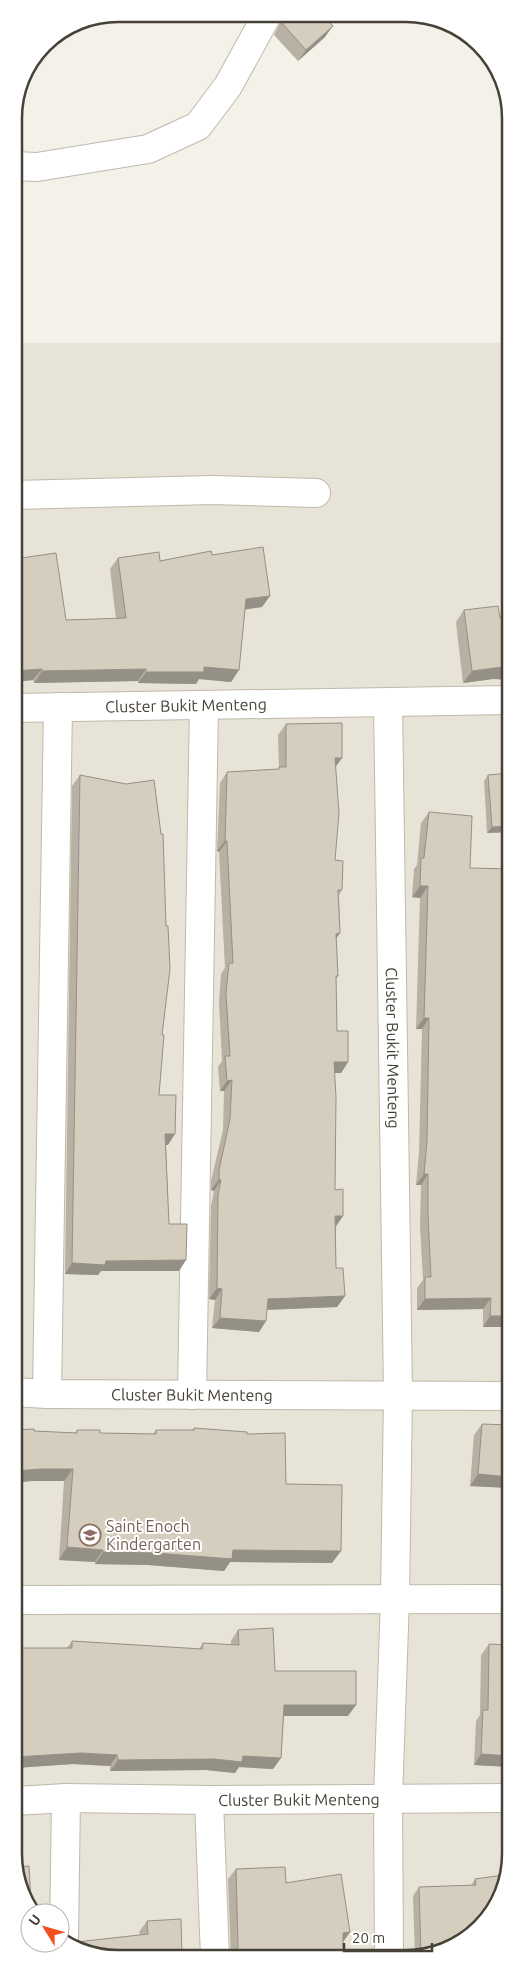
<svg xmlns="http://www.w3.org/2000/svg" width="524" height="1973" font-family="Ubuntu,sans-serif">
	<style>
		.residential { fill: #e7e3d6 }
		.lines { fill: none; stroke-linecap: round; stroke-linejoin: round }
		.minor-casing { stroke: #bfb9ab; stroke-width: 30 }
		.minor { stroke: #fff; stroke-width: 28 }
		.wall { fill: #b7b0a3 }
		.shaded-wall { fill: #959085 }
		.building { fill: #d5cdbe; stroke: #959085 }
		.labels { text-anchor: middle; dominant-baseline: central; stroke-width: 4; stroke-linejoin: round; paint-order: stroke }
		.street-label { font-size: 16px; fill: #474237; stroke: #fff }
		.education-label { font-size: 16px; fill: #785e54; stroke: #fff; text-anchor: start }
		.rim { fill: none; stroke: #474237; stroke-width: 2.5 }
	</style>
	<rect width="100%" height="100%" fill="#f3f1e8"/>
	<polygon class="residential" points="14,343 509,343 510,1861 484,1924 420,1958 98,1957 60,1935 60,1913 35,1913 15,1869"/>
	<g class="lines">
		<g class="minor-casing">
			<g id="minor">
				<polyline points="14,166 37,167 148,149 198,126 228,86 267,15"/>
				<polyline points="14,495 212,490 316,493"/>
				<path id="s1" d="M 388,702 L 398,1394 L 395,1599 L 388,1798 L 389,1958"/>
				<path id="s2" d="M 14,708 L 510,700"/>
				<path id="s3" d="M 14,1392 L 47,1394 L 510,1396"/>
				<polyline points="47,1394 58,707"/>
				<polyline points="192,1395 204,705"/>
				<polyline points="15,1600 510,1599"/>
				<polyline points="209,1800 215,1958"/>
				<path id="s4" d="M 15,1801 L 66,1798 L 209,1800 L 510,1798"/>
				<polyline points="64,1938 66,1798"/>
			</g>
		</g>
		<use href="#minor" class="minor"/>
	</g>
	<g class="wall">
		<polygon points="285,15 323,15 325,37 298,61 274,35 282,19"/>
		<polygon points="212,555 262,607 245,610 239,670 231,682 199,679 196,684 138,683 138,681 34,683 33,680 14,682 14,559 66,620 116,619 110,569 118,558 160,561"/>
		<polygon points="464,610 500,618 493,679 463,683 456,622"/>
		<polygon points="286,724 342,758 335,767 335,860 342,890 339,895 340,933 336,939 338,976 336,979 337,1031 348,1062 341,1073 334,1073 335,1190 343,1216 336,1227 336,1268 345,1296 337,1307 267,1310 266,1321 259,1332 212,1328 215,1300 209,1299 211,1206 214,1191 211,1190 211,1181 223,1130 224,1091 220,1091 218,1067 222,1061 219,1003 221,974 225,968 219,852 217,851 220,783 227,772 278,769 279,768 278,735"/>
		<polygon points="80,775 162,1035 159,1095 168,1145 166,1145 169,1224 179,1271 101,1271 98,1275 65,1274 72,786"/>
		<polygon points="488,775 510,832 487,833 484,781"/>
		<polygon points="429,812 470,868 510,1327 483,1327 483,1309 417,1310 417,1288 423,1280 420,1226 421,1185 416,1185 419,1152 422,1029 416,1029 420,898 412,897 414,869 417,865 421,823"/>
		<polygon points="482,1424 510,1488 470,1486 474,1435"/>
		<polygon points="194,1428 247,1434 286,1484 332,1563 230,1562 224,1571 148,1565 95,1564 95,1562 59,1560 64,1481 32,1481 34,1431 75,1433 77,1430 100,1433 153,1434 156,1430 192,1430"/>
		<polygon points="238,1630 275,1671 348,1716 284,1716 281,1758 273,1769 239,1767 235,1773 206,1770 110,1771 110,1766 73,1764 15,1768 15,1646 15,1648 67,1648 72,1641 199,1649 203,1643 231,1645 231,1641"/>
		<polygon points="489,1644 510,1645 510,1767 474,1765 476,1721 480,1715 481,1655"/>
		<polygon points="236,1869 286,1883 350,1932 343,1942 343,1958 231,1958 228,1879"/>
		<polygon points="504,1875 458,1945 420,1958 415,1958 413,1896 419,1887 471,1886 475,1879"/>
		<polygon points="147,1921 182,1957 98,1957 75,1944 77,1942 140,1935 139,1932"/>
	</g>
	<g class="shaded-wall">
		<polygon points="333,26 325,37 298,61 306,50"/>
		<polygon points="270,596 262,607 238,610 246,599"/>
		<polygon points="204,667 239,670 231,682 199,679 196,684 138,683 146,672"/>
		<polygon points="502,667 510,667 510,680 493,679 463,683 472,671"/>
		<polygon points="42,669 33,680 14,682 14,671"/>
		<polygon points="146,669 138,681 34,683 42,671"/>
		<polygon points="335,758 342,758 334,769"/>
		<polygon points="510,826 510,832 487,833 492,827"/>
		<polygon points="225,841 227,841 219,852 217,851"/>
		<polygon points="420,886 428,886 420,898 412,897"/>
		<polygon points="340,933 332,944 336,934"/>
		<polygon points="424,1018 429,1018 422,1029 416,1029"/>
		<polygon points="334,1062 348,1062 341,1073 326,1073"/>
		<polygon points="232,1080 224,1091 220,1091 227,1081"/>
		<polygon points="165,1134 175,1134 168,1145 158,1145"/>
		<polygon points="424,1174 428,1174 421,1185 416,1185"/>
		<polygon points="219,1179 221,1180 214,1191 211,1190"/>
		<polygon points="335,1216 343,1216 335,1227"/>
		<polygon points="186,1260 179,1271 101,1271 98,1275 65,1274 72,1263 106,1261"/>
		<polygon points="217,1288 222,1289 215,1300 209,1299"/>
		<polygon points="345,1296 337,1307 261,1310 268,1299"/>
		<polygon points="491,1298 483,1309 417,1310 425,1299"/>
		<polygon points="490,1316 510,1316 510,1327 483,1327"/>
		<polygon points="220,1318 266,1321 259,1332 212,1328"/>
		<polygon points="40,1469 73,1469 64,1481 32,1481 15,1483 15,1471"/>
		<polygon points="478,1474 510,1477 510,1488 470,1486"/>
		<polygon points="67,1547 103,1550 95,1562 59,1560"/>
		<polygon points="233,1550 341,1551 332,1563 230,1562 224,1571 148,1565 95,1564 103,1552"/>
		<polygon points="284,1705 356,1705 348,1716 277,1716"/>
		<polygon points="81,1753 117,1755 110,1766 73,1764 15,1768 15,1757"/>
		<polygon points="481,1754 510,1756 510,1767 474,1765"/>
		<polygon points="243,1756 281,1758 273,1769 239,1767 235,1773 206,1770 110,1771 118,1760"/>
		<polygon points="350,1932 342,1943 343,1933"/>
	</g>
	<g class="building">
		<polygon points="286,15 323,15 333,26 306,50 282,23"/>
		<polygon points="263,547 270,596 246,599 239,670 204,667 204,672 146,672 146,669 42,671 42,669 14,671 14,559 56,553 66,620 126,618 118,558 159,552 160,561 211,551 212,555"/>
		<polygon points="498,606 500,618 510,618 510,667 502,667 472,671 464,610"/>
		<polygon points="342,723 342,758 335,758 339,813 335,860 343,861 342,890 338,890 340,933 336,934 338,976 336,976 337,1031 348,1031 348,1062 334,1062 336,1097 335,1190 343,1189 343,1216 335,1216 336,1268 343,1268 345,1296 268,1299 266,1321 220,1318 222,1289 217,1288 218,1195 221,1180 219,1179 219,1170 230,1119 232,1080 227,1081 225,1056 230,1056 226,993 229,963 233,963 227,841 225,841 227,772 279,769 279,767 286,767 286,724"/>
		<polygon points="510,773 510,826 492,827 488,775"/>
		<polygon points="80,775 126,784 154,780 161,834 163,834 166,926 168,926 170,969 162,1035 164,1035 159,1095 176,1095 175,1134 165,1134 169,1224 187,1224 186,1260 106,1261 105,1265 72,1263"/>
		<polygon points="429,812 472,816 470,868 510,869 510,1316 490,1316 491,1298 425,1299 425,1277 431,1277 428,1215 428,1174 424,1174 427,1141 429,1018 424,1018 428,886 420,886 421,858 424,858"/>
		<polygon points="14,824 16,824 17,898 14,898"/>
		<polygon points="14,1062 19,1101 17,1101 20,1167 20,1206 18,1206 14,1251"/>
		<polygon points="482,1424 510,1425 510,1477 478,1474"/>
		<polygon points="194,1428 247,1432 247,1434 285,1433 286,1484 342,1485 341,1551 233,1550 232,1559 156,1553 103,1552 103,1550 67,1547 73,1469 40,1469 15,1471 14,1430 34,1429 34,1431 77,1433 77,1430 100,1430 100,1433 156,1434 156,1430 194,1430"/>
		<polygon points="273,1628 275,1671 356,1671 356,1705 284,1705 281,1758 243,1756 242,1762 214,1759 118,1760 117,1755 81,1753 15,1757 15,1646 15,1648 72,1648 72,1641 202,1649 203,1643 239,1645 238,1630"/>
		<polygon points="489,1644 510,1645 510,1756 481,1754 483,1710 488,1710"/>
		<polygon points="29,1866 31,1904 15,1869 15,1867"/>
		<polygon points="285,1867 286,1883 341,1874 350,1932 343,1933 343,1958 233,1958 236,1955 238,1947 236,1869"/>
		<polygon points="504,1875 484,1924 458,1945 421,1958 419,1887 476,1885 475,1879"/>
		<polygon points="181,1919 182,1957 98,1957 77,1945 77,1942 148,1934 147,1921"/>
	</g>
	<defs>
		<g id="school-ring" transform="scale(1.125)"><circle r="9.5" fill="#fff" stroke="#8d6e63" stroke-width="1.5"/><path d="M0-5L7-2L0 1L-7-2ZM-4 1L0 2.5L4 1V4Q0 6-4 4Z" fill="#8d6e63"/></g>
	</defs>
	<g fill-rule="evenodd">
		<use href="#school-ring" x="90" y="1535"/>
	</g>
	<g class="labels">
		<g class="street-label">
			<text stroke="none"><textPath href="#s2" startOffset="172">Cluster Bukit Menteng</textPath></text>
			<text stroke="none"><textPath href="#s1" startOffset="346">Cluster Bukit Menteng</textPath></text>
			<text stroke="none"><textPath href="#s3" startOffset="178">Cluster Bukit Menteng</textPath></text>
			<text stroke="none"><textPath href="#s4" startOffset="284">Cluster Bukit Menteng</textPath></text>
		</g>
		<g class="education-label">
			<text x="106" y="1526">Saint Enoch<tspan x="106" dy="18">Kindergarten</tspan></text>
		</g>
	</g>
	<path d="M0 0H524V1973H0ZM118 22H406A96 96 0 0 1 502 118V1854A96 96 0 0 1 406 1950H118A96 96 0 0 1 22 1854V118A96 96 0 0 1 118 22Z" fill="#fff" fill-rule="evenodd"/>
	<path class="rim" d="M118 22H406A96 96 0 0 1 502 118V1854A96 96 0 0 1 406 1950H118A96 96 0 0 1 22 1854V118A96 96 0 0 1 118 22Z"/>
	<g transform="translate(45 1928) rotate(307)"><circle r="24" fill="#ffffff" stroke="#b5b3af"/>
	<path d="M0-4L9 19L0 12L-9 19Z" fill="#f34e1f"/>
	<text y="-8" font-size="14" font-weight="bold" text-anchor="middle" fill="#474237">U</text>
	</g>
	<path d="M344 1943v8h88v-8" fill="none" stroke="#474237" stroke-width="2.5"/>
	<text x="352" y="1943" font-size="15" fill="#474237" stroke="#ffffff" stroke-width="4" paint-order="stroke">20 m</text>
</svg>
